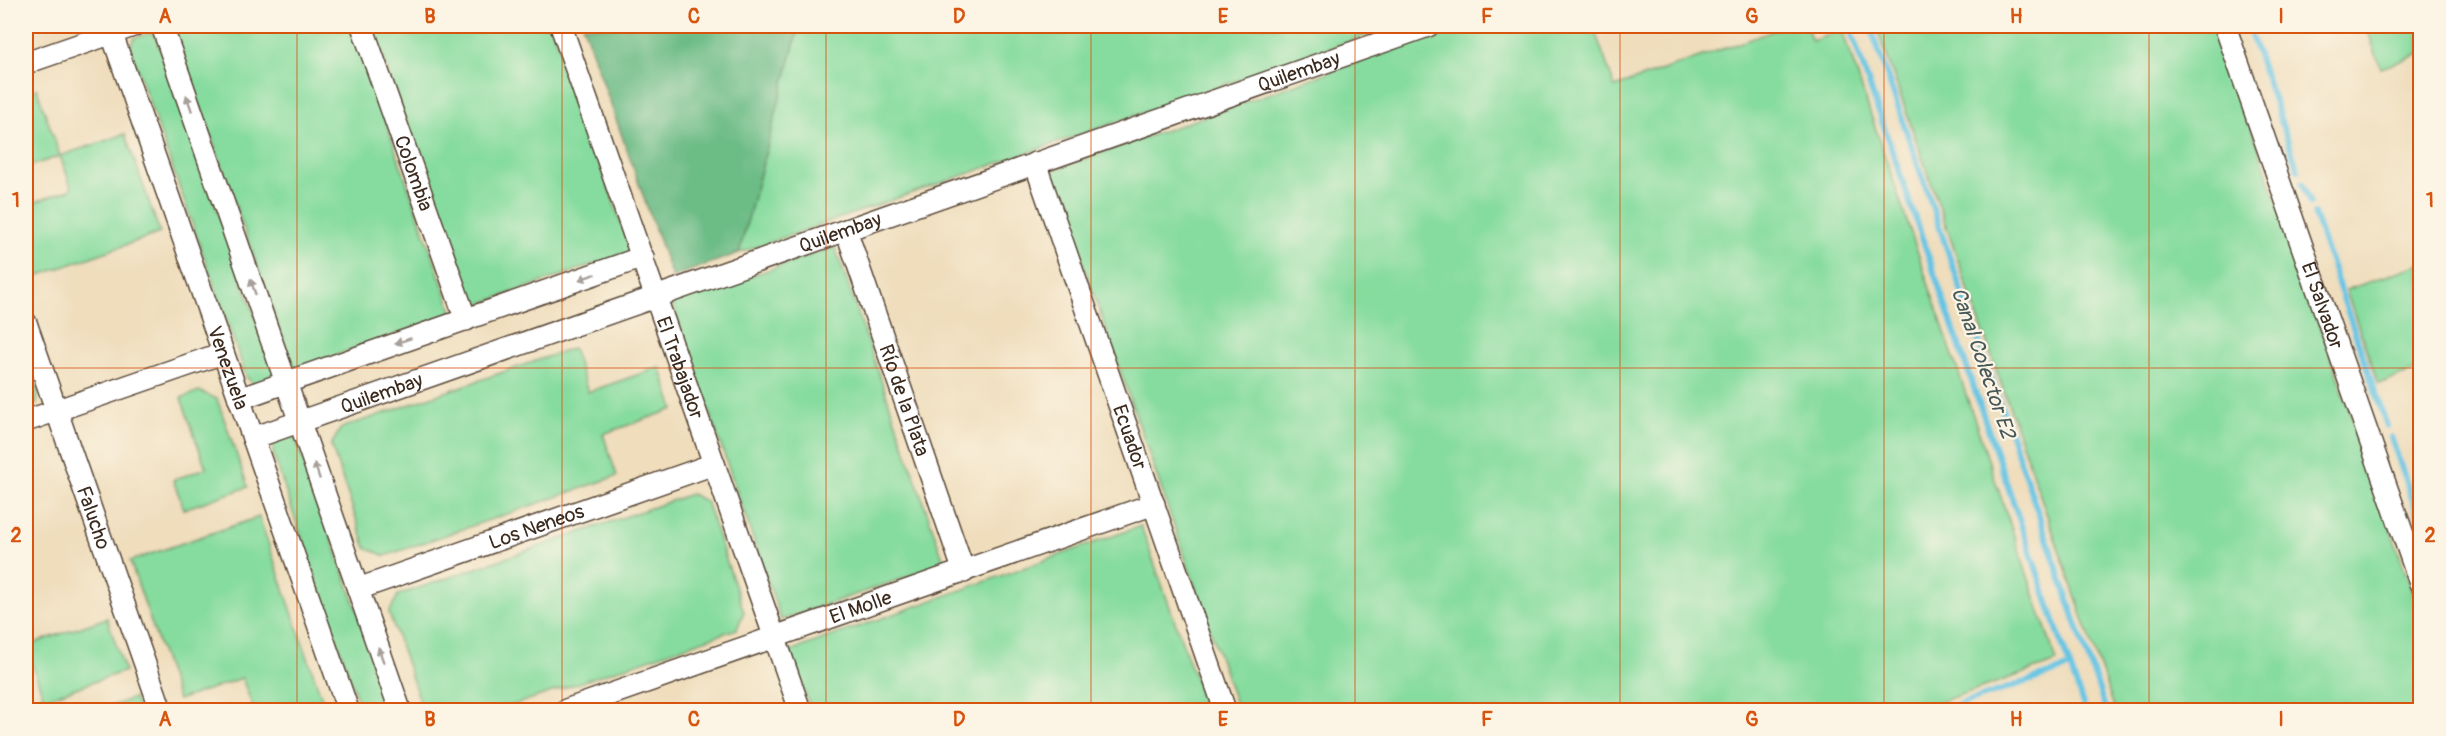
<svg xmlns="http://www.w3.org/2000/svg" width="2446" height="736" font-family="Pangolin,sans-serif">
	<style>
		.green { fill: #86dc9f; stroke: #60835e; stroke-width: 1.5 }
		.forest { fill: #6cbc86; stroke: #547352; stroke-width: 1.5 }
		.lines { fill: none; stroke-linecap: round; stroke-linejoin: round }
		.stream { stroke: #66c5e4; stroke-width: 6 }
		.minor-casing { stroke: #564536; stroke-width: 24 }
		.minor { stroke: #fff; stroke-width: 21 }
		.oneway { fill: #a79f9a }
		.grid { fill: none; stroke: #d7540e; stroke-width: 1.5; stroke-opacity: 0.55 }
		.labels { text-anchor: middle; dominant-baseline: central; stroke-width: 4.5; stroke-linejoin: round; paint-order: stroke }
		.street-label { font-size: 20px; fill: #3b2a1e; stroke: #fcf5e5 }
		.water-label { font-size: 21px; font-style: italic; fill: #485859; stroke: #fcf5e5 }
		.neatline { fill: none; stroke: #d7540e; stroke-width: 2 }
		.grid-label { font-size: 20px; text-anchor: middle; font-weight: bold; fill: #d7540e }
	</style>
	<rect width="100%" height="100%" fill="#fcf5e5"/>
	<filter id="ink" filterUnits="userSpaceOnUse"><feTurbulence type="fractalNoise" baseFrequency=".0167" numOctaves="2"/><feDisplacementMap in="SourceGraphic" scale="12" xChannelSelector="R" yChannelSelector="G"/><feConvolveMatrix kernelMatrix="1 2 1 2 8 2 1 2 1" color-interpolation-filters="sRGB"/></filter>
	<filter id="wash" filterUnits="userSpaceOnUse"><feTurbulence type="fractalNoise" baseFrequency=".008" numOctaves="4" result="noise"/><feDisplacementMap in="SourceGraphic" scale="24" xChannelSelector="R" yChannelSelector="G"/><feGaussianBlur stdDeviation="1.35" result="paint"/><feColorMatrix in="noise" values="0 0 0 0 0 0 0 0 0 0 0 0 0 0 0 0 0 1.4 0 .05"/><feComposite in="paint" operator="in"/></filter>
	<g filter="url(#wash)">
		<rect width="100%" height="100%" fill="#efddbc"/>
		<g class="green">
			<polygon points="172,26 352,26 453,314 294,370"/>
			<polygon points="372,26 551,26 631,251 471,307"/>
			<polygon points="799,26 1394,26 739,253"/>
			<polygon points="1459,26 1593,26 1615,87 1787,26 1806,26 1812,41 1842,30 2057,662 1916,710 1238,710 1051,171"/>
			<polygon points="1884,26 2216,26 2420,614 2420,710 2115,710 1877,28"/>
			<polygon points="2366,26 2420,26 2420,54 2381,68"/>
			<polygon points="150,33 155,36 275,373 272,378 254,384 247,378 130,48 134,38"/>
			<polygon points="37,89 60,156 125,134 160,233 31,278 26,263 26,205 72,189 60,156 28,167 26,160 26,93"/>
			<polygon points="835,247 945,564 781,620 672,303"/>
			<polygon points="2420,264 2420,369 2378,384 2346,290"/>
			<polygon points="573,348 588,392 660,367 674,409 603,434 617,476 385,556 366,548 331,445 341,428"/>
			<polygon points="26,356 38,392 37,403 26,410"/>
			<polygon points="199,391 217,399 248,487 184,509 173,480 206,468 181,398"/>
			<polygon points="289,436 295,437 393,710 361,710 273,454 274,443"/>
			<polygon points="691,494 706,501 744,612 737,629 499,710 423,710 389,613 398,595"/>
			<polygon points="259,517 326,710 254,710 242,678 178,700 130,561"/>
			<polygon points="1141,526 1205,706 1192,710 811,710 790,651"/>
			<polygon points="107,618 125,671 44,699 48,710 26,710 26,706 44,699 26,646"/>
			<polygon points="134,698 139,710 99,710"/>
		</g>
		<polygon class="forest" points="583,26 799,26 739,253 672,277"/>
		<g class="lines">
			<g class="stream">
				<polyline points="1849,26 2085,710"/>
				<polyline points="1870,26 2106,710"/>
				<polyline points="2248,26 2298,170"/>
				<polyline points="2302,183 2310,203"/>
				<polyline points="2314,214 2387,426"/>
				<polyline points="2391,437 2420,522"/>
				<polyline points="1943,710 2070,667"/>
			</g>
		</g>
	</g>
	<g filter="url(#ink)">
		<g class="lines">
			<g class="minor-casing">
				<g id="minor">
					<path id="s1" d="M 109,26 L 348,710"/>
					<polyline points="162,26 400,710"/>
					<path id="s2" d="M 362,26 L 466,320"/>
					<path id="s3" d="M 561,26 L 800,710"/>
					<path id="s4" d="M 2225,26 L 2420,583"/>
					<polyline points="26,63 133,26"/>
					<path id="s5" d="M 1035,163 L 1225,710"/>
					<path id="s6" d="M 846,230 L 964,572"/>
					<path id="s7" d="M 26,323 L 161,710"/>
					<polyline points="239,399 643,257"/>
					<polyline points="26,421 223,353"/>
					<path id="s8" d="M 253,438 L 1428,26"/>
					<path id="s9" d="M 358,589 L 714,464"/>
					<path id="s10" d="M 566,710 L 1154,504"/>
				</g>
			</g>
			<use href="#minor" class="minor"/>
		</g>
		<defs><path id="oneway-solid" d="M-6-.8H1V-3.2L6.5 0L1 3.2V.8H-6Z" transform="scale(1.5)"/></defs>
		<g class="oneway">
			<use href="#oneway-solid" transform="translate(189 103) rotate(-109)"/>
			<use href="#oneway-solid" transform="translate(587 277) rotate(161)"/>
			<use href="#oneway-solid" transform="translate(253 287) rotate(-109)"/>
			<use href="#oneway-solid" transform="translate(403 341) rotate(161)"/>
			<use href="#oneway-solid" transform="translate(317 471) rotate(-109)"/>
			<use href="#oneway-solid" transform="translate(381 655) rotate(-109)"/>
		</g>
	</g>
	<path class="grid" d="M 297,26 L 297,710M 562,26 L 562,710M 826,26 L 826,710M 1091,26 L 1091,710M 1355,26 L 1355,710M 1620,26 L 1620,710M 1884,26 L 1884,710M 2149,26 L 2149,710M 26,368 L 2420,368"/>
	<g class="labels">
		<g class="street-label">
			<text stroke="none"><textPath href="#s8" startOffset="1108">Quilembay</textPath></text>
			<text stroke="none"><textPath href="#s2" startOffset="156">Colombia</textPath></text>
			<text stroke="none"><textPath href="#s8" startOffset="622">Quilembay</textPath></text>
			<text stroke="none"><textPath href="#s4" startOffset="296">El Salvador</textPath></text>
			<text stroke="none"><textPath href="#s1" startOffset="362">Venezuela</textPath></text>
			<text stroke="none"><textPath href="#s3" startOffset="362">El Trabajador</textPath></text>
			<text stroke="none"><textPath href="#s8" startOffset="136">Quilembay</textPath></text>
			<text stroke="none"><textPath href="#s6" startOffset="180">Río de la Plata</textPath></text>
			<text stroke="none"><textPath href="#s5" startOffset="290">Ecuador</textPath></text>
			<text stroke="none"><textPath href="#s7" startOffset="206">Falucho</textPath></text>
			<text stroke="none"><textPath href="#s9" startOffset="189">Los Neneos</textPath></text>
			<text stroke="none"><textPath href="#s10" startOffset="312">El Molle</textPath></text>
		</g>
		<g class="water-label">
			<text transform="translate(1983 363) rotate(71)">Canal Colector E2</text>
		</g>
	</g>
	<rect width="2446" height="736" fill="none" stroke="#fcf5e5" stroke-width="66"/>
	<rect x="33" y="33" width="2380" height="670" class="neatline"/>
	<g class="grid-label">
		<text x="165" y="23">A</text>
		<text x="430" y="23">B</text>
		<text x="694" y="23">C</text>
		<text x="959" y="23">D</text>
		<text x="1223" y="23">E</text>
		<text x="1487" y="23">F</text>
		<text x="1752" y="23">G</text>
		<text x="2016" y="23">H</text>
		<text x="2281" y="23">I</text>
		<text x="16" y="207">1</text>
		<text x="2430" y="207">1</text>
		<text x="16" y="542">2</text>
		<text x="2430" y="542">2</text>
		<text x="165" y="726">A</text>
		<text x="430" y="726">B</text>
		<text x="694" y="726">C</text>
		<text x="959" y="726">D</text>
		<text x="1223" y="726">E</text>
		<text x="1487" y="726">F</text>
		<text x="1752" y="726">G</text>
		<text x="2016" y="726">H</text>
		<text x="2281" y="726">I</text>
	</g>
</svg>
